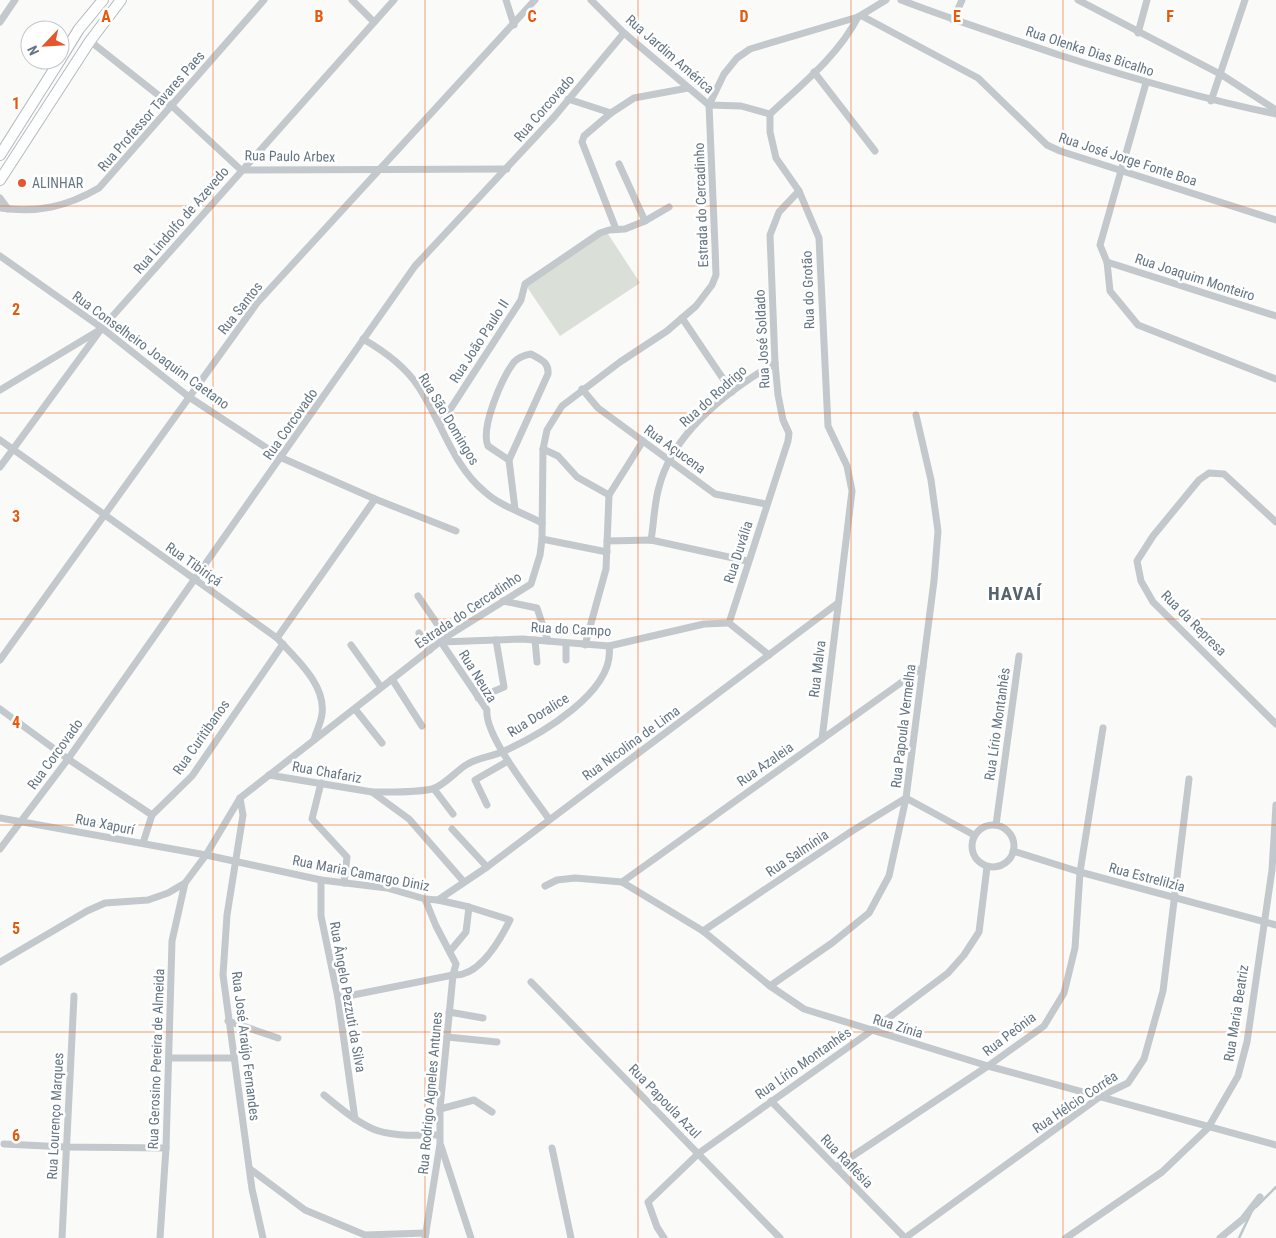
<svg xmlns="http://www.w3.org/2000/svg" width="1276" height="1238" font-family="'Roboto Condensed',sans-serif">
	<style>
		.green { fill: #dadfd7 }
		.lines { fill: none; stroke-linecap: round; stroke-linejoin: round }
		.stream { stroke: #bbc7cb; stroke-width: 2.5 }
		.secondary-casing { stroke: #b3babf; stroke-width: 12 }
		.street { stroke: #c3c8cc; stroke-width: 7 }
		.secondary { stroke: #fff; stroke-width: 10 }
		.grid { fill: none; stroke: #e8590c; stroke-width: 1; stroke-opacity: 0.55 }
		.poi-dot { fill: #e4572e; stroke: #fff; stroke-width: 2 }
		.labels { text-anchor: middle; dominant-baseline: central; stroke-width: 5; stroke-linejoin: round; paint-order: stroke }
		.street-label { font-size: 14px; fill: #657683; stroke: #fff }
		.poi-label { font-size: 14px; fill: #657683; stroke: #fff; text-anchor: start }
		.district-label { font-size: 19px; font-weight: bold; letter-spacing: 1px; fill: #57646e; stroke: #fff }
		.grid-label { font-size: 16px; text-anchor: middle; font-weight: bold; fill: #e8590c; stroke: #fff; stroke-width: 5; stroke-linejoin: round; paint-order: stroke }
	</style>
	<rect width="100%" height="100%" fill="#fafaf8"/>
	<polygon class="green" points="606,231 640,283 560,336 525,284"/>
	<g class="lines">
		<g class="stream">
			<polyline points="1256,1207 1276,1187"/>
			<polyline points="1239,1238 1251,1213"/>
		</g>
		<g class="secondary-casing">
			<g id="secondary">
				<polyline points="60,60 79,29 103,0"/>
				<polyline points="0,155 60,60"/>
				<polyline points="0,180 90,41 121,0"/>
			</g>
		</g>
		<g class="street">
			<polyline points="352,0 374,22"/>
			<polyline points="506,0 514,25"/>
			<polyline points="591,0 624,33 709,105 741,106 770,114"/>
			<path d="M 901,0 C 953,20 1006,37 1059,55 C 1131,78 1202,99 1276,114"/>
			<polyline points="1078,0 1222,75 1276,110"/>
			<polyline points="862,16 978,78 1047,145 1060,151 1276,220"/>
			<polyline points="953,20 962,0"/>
			<polyline points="0,22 15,0"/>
			<polyline points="1138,33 1147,0"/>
			<polyline points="90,41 172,106 241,170 507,169"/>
			<polyline points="814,72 875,151"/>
			<polyline points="1146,83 1100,245 1107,262 1110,291 1138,325 1276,379"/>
			<polyline points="568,99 611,113 634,98 688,88"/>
			<polyline points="1211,101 1245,0"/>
			<polyline points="611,113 584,136 582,142 616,229"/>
			<polyline points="0,198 8,209"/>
			<path d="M 0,208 C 38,213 66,207 99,188 L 264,0"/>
			<polyline points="645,221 669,207"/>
			<polyline points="0,256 102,328 189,397 282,458 375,499 456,531"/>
			<polyline points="1107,262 1276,316"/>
			<polyline points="682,318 732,392"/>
			<path d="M 363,339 C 384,351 404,365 418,386 C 441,420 452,465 485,492 C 500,506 524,513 542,523"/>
			<path d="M 531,354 C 541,360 549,362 548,374 L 509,460 L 488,446 C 480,428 502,378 514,362 C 519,357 525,355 531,354 Z"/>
			<polyline points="582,389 598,408 715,494 766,504"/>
			<polyline points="0,390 98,331"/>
			<polyline points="440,425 521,300 525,284 600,233 609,230 625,229 645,221 619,164"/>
			<path d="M 0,440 L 277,638 C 295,658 326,684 322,714 C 321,723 316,732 314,740"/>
			<polyline points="543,449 558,456 577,477 609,495"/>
			<polyline points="509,460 515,509"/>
			<polyline points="0,467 102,328 394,0"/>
			<polyline points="1276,522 1224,474 1209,473 1199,480 1153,536 1137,561 1141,581 1153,602 1276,724"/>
			<polyline points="542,539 607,552"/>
			<path d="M 651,540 C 654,523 654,504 659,487 C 673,432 729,390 775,363"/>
			<polyline points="607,541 651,540 747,561"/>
			<polyline points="418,596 446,637"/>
			<polyline points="503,601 537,608 548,641"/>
			<polyline points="419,633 430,650"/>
			<polyline points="277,638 375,499"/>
			<polyline points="535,640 537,662"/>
			<polyline points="441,642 522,639 609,646 704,624 729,623"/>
			<path d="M 441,642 L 487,710 C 484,735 533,796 549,819"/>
			<polyline points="566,644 566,660"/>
			<polyline points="351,645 381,687"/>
			<polyline points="585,645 606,569 609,495 643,441"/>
			<polyline points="769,655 729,623 788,441 789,433 783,420 778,395 775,363 770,235 779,212 799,191"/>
			<polyline points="0,660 257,303 535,0"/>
			<polyline points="392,679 422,726"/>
			<polyline points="478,698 504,687 496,640"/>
			<polyline points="0,709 68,759 152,815"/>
			<polyline points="355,709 382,743"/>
			<path d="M 822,739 L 852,491 L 847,466 L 828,426 L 819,238 L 799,191 L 776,158 L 770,132 L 770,114 C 801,85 838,56 858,17"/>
			<polyline points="269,775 372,792 409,819 464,882"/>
			<polyline points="321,783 312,819 347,857 344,883"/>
			<polyline points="434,789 453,814"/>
			<path d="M 372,792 C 391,792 413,793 432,789 C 444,786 456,771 466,765 C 476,758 490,757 502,752 C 538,736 616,692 609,646"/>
			<polyline points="240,798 243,815 227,915 223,975 252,1189 263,1238"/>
			<polyline points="487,805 475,780 508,761"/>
			<path d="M 0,818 L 206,855 L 321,880 L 387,888 L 425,899 L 438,900 L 469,907 L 510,920 C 500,940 479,977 453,975 L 338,998"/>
			<circle cx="993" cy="846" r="21"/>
			<polyline points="996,825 1019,656"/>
			<polyline points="452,829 487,867"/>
			<polyline points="143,843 152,815 192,776 283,644"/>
			<polyline points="0,849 68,759 415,266 554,117 624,33"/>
			<polyline points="1013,851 1080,872 1276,925"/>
			<polyline points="321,880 321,916 338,998 355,1119"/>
			<polyline points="622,882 923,667"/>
			<polyline points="545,886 557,880 575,878 622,882 703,931 770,986 804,1009 988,1066 1276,1145"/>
			<polyline points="438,900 487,867 838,603"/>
			<polyline points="703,931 852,831 906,798 974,835"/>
			<polyline points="451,950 466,932 469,907"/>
			<polyline points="0,962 87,911 105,903 148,900 168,893 185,883 206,855 240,798 446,637 531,584 540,555 542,539 543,449 547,430 562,406 620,362 667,331 696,306 712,285 716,275 715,246 709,105 724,74 737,58 750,49 858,17 886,0"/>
			<polyline points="531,982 780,1238"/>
			<polyline points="770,986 832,943 869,913 889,876 906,798 934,581 938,531 931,480 916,415"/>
			<polyline points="449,1012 483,1018"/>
			<polyline points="228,1021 278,1038"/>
			<polyline points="447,1037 497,1042"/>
			<polyline points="169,1058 234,1058"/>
			<path d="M 324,1095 C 339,1107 355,1121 373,1129 C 392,1137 418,1135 439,1135"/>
			<polyline points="771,1101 905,1238"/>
			<polyline points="440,1109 474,1100 492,1112"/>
			<polyline points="4,1144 66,1147 166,1148"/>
			<polyline points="441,1146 471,1238"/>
			<polyline points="552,1148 571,1238"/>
			<polyline points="836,1167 988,1066 1044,1026 1064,993 1075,948 1080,872 1103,728"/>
			<polyline points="250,1169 305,1210 365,1235 426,1233"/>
			<polyline points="62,1238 74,996"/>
			<polyline points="160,1238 166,1148 172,941 185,883"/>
			<polyline points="425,1238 440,1144 440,1109 453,975 456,964 436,926 425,899"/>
			<polyline points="664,1238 657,1227 648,1202 699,1153 871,1031 948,973 964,955 979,932 987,867"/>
			<polyline points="905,1238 1101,1096 1128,1083 1144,1059 1163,991 1189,779"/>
			<polyline points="1066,1238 1162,1172 1208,1128 1238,1076 1247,1042 1272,870 1276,805"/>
			<polyline points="1220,1238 1243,1219 1260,1197"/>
		</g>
		<use href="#secondary" class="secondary"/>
	</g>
	<path class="grid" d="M 213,0 L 213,1238M 425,0 L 425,1238M 638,0 L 638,1238M 851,0 L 851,1238M 1063,0 L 1063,1238M 0,206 L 1276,206M 0,413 L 1276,413M 0,619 L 1276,619M 0,825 L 1276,825M 0,1032 L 1276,1032"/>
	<circle class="poi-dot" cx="22" cy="183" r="5"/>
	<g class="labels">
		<g class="street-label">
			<text transform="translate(1090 51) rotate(18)">Rua Olenka Dias Bicalho</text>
			<text transform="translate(670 54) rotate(41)">Rua Jardim América</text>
			<text transform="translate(544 108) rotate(-49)">Rua Corcovado</text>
			<text transform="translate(151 111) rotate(-49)">Rua Professor Tavares Paes</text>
			<text transform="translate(290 156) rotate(1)">Rua Paulo Arbex</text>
			<text transform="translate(1128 159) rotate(18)">Rua José Jorge Fonte Boa</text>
			<text transform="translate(701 205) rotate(-92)">Estrada do Cercadinho</text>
			<text transform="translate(181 220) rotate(-49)">Rua Lindolfo de Azevedo</text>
			<text transform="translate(1195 277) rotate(18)">Rua Joaquim Monteiro</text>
			<text transform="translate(808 290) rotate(-92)">Rua do Grotão</text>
			<text transform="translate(240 308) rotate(-52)">Rua Santos</text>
			<text transform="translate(762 339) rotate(-93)">Rua José Soldado</text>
			<text transform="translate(479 341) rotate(-57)">Rua João Paulo II</text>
			<text transform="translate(151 350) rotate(36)">Rua Conselheiro Joaquim Caetano</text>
			<text transform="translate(713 396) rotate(-42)">Rua do Rodrigo</text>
			<text transform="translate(449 419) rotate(59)">Rua São Domingos</text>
			<text transform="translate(290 424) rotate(-55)">Rua Corcovado</text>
			<text transform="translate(675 449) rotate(36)">Rua Açucena</text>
			<text transform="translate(738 552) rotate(-72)">Rua Duvália</text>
			<text transform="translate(194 564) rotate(35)">Rua Tibiriçá</text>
			<text transform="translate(468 610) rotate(-34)">Estrada do Cercadinho</text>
			<text transform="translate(1194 623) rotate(45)">Rua da Represa</text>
			<text transform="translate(571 629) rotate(3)">Rua do Campo</text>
			<text transform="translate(817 669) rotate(-83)">Rua Malva</text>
			<text transform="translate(478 676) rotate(58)">Rua Neuza</text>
			<text transform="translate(538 715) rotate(-32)">Rua Doralice</text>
			<text transform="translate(997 724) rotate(-82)">Rua Lírio Montanhês</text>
			<text transform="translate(903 726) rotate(-83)">Rua Papoula Vermelha</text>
			<text transform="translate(201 737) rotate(-55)">Rua Curitibanos</text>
			<text transform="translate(631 743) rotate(-36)">Rua Nicolina de Lima</text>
			<text transform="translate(55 754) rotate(-54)">Rua Corcovado</text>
			<text transform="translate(765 764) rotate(-35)">Rua Azaleia</text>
			<text transform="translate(327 772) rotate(10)">Rua Chafariz</text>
			<text transform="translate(105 824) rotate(11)">Rua Xapurí</text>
			<text transform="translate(797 853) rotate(-34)">Rua Salmínia</text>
			<text transform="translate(361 873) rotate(11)">Rua Maria Camargo Diniz</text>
			<text transform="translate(1147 877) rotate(15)">Rua Estrelilzia</text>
			<text transform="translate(348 997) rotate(80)">Rua Ângelo Pezzuti da Silva</text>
			<text transform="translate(1236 1013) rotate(-81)">Rua Maria Beatriz</text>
			<text transform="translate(898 1026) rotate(17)">Rua Zínia</text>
			<text transform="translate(1009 1034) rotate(-37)">Rua Peônia</text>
			<text transform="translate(246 1046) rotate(83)">Rua José Araújo Fernandes</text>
			<text transform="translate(156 1059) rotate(-88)">Rua Gerosino Pereira de Almeida</text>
			<text transform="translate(803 1063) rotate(-35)">Rua Lírio Montanhês</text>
			<text transform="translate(430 1093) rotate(-85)">Rua Rodrigo Agneles Antunes</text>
			<text transform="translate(665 1101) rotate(46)">Rua Papoula Azul</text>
			<text transform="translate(1075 1102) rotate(-34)">Rua Hélcio Corrêa</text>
			<text transform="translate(55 1116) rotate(-87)">Rua Lourenço Marques</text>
			<text transform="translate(847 1161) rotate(46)">Rua Raflésia</text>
		</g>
		<g class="poi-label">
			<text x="32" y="183">ALINHAR</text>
		</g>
		<g class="district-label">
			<text x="1015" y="593">HAVAÍ</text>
		</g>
	</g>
	<g class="grid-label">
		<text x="106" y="22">A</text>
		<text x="319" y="22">B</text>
		<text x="532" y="22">C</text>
		<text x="744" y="22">D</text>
		<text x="957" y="22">E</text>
		<text x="1170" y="22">F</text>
		<text x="16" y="109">1</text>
		<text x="16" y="315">2</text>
		<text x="16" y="522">3</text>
		<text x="16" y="728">4</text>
		<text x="16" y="934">5</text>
		<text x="16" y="1141">6</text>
	</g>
	<g transform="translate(45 45) rotate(245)"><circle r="24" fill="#ffffff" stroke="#c1c8cd"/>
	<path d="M0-4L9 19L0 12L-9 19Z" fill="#e4572e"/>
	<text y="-8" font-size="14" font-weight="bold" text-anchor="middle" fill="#657683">N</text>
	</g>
</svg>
